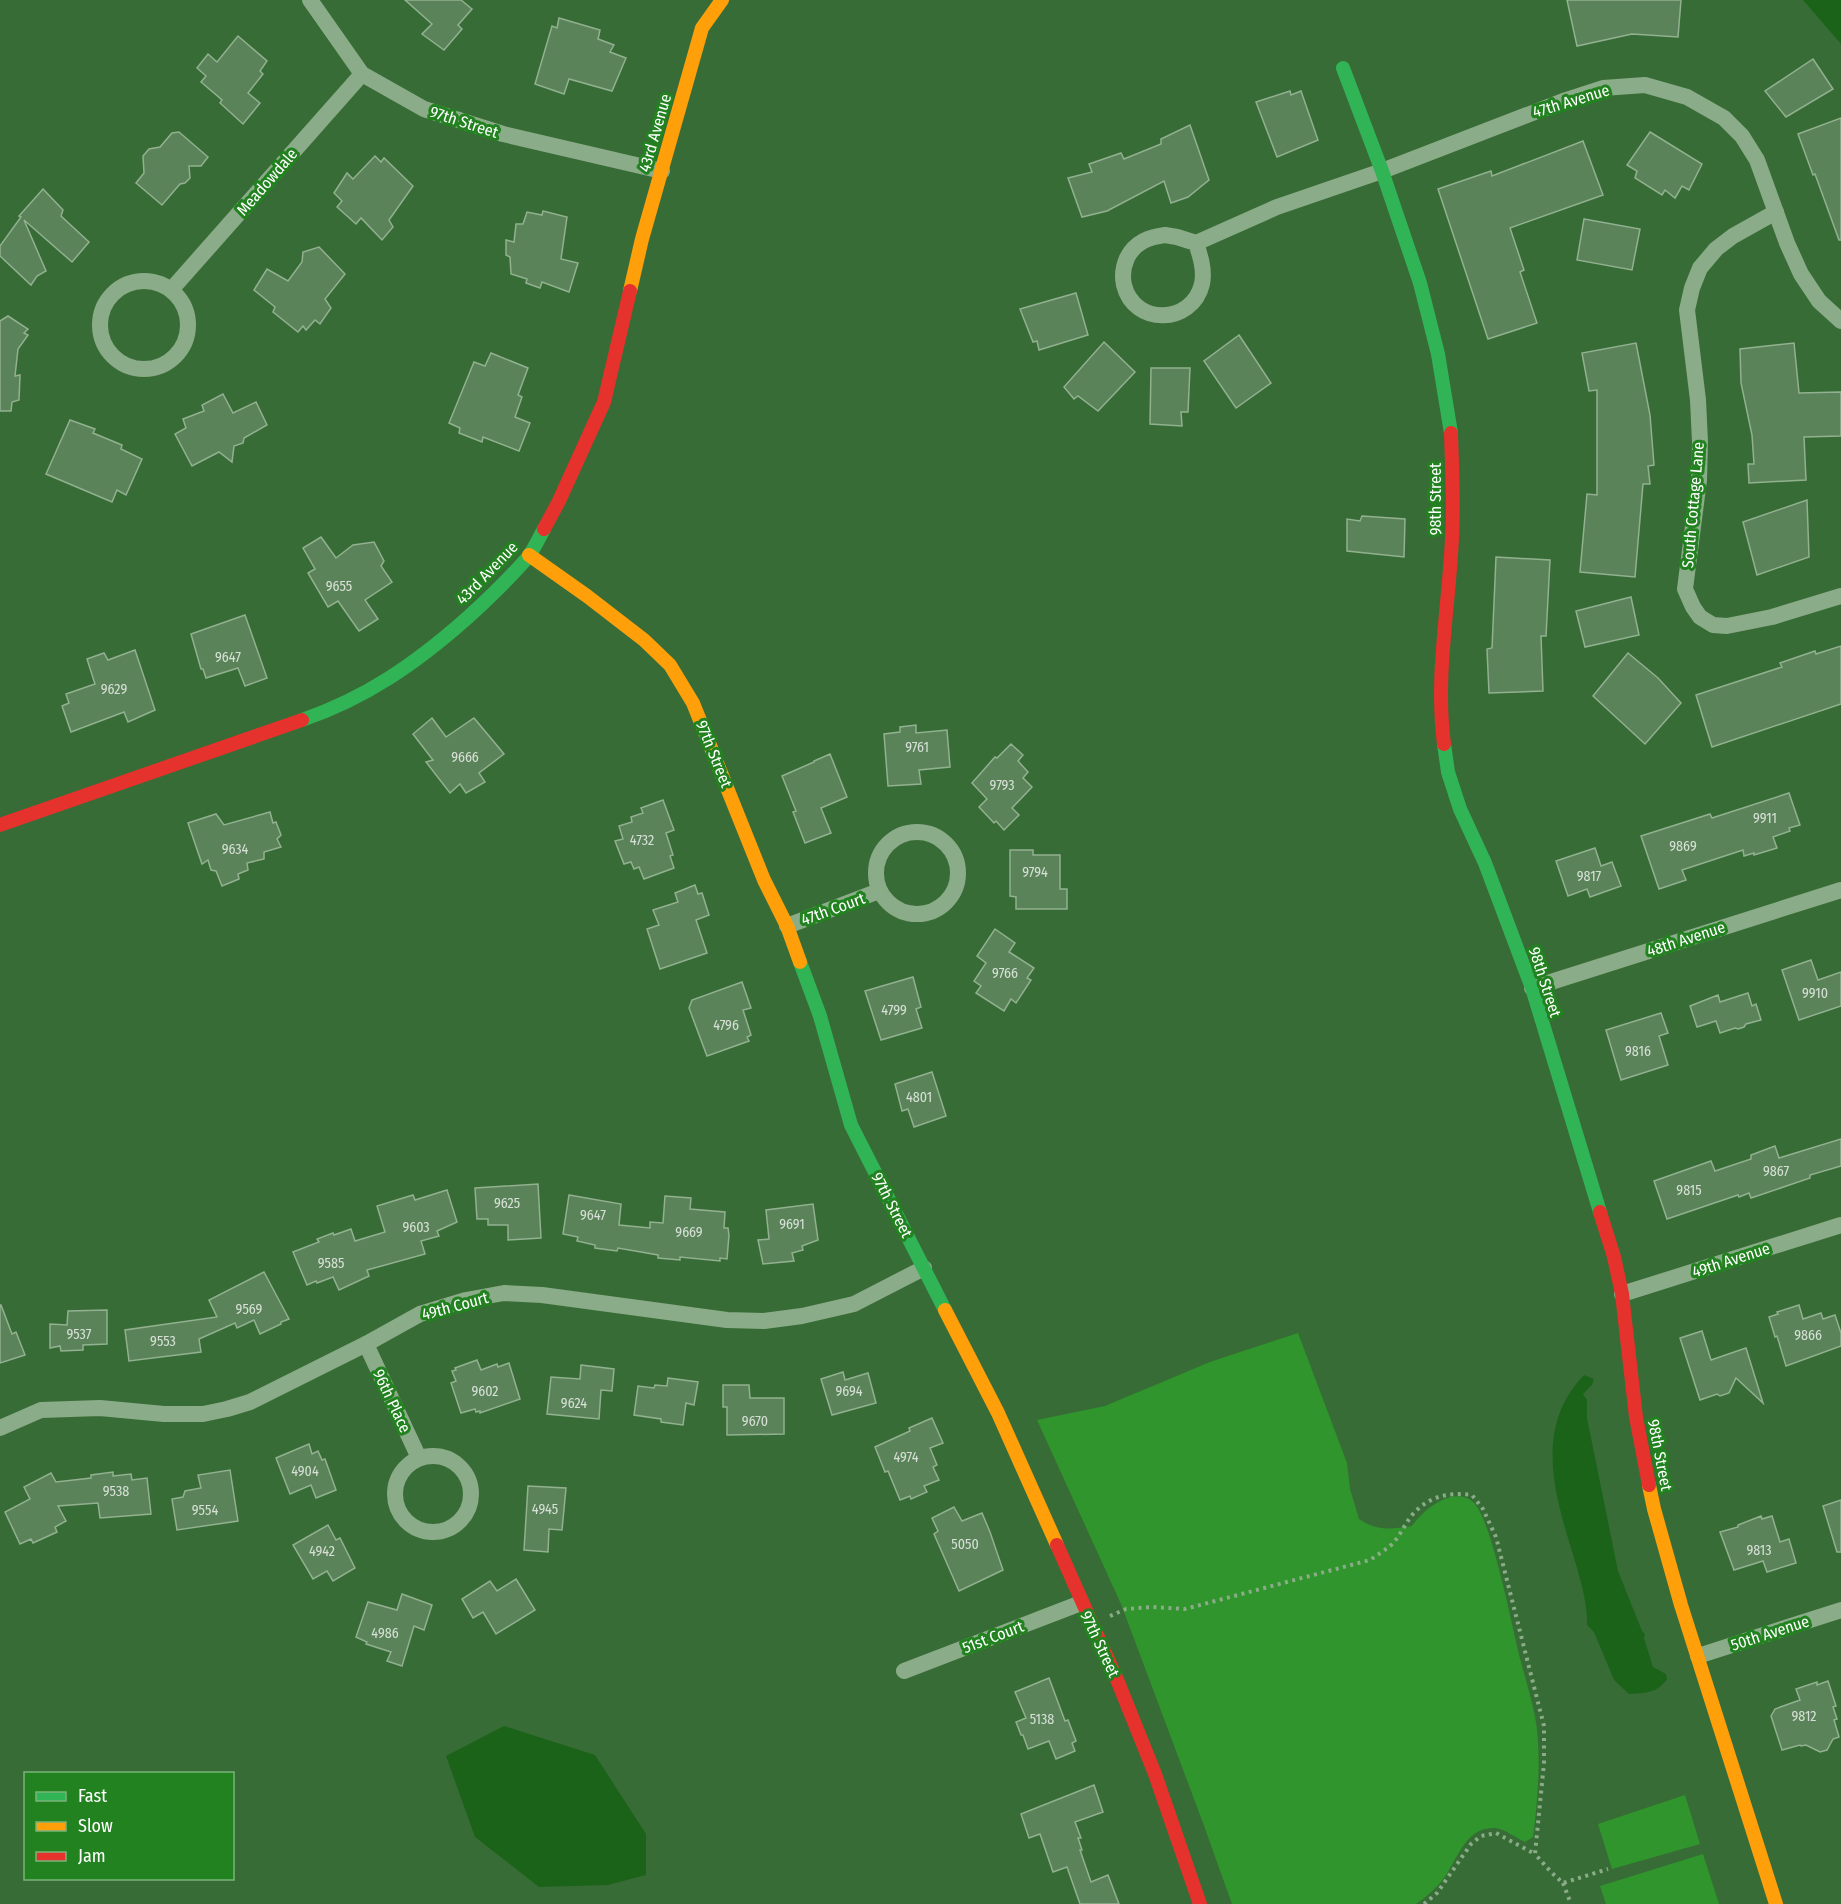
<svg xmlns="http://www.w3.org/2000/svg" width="1841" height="1904" font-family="'Fira Sans Condensed',sans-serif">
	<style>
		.green { fill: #2f952c }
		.water { fill: #1a6319 }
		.building { fill: #5b8359; stroke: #91b190; stroke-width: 1.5 }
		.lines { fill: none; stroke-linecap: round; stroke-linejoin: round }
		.path { stroke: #8aac88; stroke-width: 4; stroke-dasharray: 3 4.5; stroke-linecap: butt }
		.street { stroke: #8aac88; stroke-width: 16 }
		.fast { stroke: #30b455; stroke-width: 14 }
		.slow { stroke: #ff9f0a; stroke-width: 14 }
		.jam { stroke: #e5322d; stroke-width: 14 }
		.labels { text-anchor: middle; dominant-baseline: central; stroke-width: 6; stroke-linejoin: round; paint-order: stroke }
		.number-label { font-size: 14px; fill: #d6e0d6 }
		.street-label { font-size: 16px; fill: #fff; stroke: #228220 }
	</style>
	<rect width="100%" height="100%" fill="#386c36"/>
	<g class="green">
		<path d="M 1298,1333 L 1347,1463 L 1350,1489 L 1359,1519 C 1379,1532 1390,1529 1412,1526 C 1423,1510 1453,1485 1473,1502 C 1492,1518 1513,1633 1521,1662 C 1528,1689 1537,1714 1538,1742 C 1540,1773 1537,1807 1533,1837 L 1525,1842 C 1516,1838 1505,1829 1495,1828 C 1464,1826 1457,1863 1441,1882 C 1434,1890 1425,1898 1416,1904 L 1232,1904 L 1203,1823 L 1121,1604 L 1037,1420 L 1105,1406 L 1210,1362 Z"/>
		<polygon points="1685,1795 1700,1844 1612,1869 1598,1824"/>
		<polygon points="1703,1854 1719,1904 1606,1904 1600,1886"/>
	</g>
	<g class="water">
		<polygon points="1803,0 1841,0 1841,44"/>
		<path d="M 1584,1375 L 1594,1379 L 1592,1385 L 1583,1394 L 1587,1400 L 1587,1418 L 1618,1571 L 1642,1631 L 1645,1634 L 1644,1638 L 1653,1667 L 1666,1674 L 1667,1679 C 1658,1693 1645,1693 1629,1694 L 1614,1680 L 1594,1632 L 1587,1625 C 1588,1604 1580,1578 1574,1558 C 1555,1496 1533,1428 1584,1375 Z"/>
		<polygon points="504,1726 595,1755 646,1834 646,1875 608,1885 539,1887 475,1837 446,1756"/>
	</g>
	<g class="building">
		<polygon points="405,0 461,0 472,9 458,25 462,29 444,50 422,34 432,24"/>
		<polygon points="1567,0 1681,0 1678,37 1632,34 1577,46"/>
		<polygon points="559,18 600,30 598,39 614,45 610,52 626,58 612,91 569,79 564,94 535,84 552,26 557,28"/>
		<polygon points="238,36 267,61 260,71 263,74 248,93 260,103 243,124 220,103 222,100 201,82 206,76 197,68 208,54 217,62"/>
		<polygon points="1813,59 1833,89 1786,117 1765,91"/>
		<polygon points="1290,91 1291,95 1301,91 1318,140 1277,157 1256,102"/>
		<polygon points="1841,118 1841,240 1839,240 1815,174 1813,175 1798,134"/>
		<polygon points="1190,125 1209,180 1188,197 1171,203 1164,181 1107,211 1082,217 1068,178 1092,172 1089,164 1121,153 1124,159 1161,144 1161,139"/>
		<polygon points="179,132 208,157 201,166 189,166 190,178 185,183 180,184 162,205 136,183 144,173 143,156 149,149 160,147 172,133"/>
		<polygon points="1650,132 1702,164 1689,190 1682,186 1675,198 1665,190 1662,195 1635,178 1637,171 1627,165"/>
		<polygon points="1583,141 1603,195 1510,228 1524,270 1520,272 1537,323 1488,339 1438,189 1491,171 1492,176"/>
		<polygon points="375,156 381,162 384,158 413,186 389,220 393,227 382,240 361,218 356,224 337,207 342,201 334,193 347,173 353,179"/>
		<polygon points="43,189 63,210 61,216 89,242 72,262 24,220 46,271 37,276 31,285 0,256 0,246 21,217 19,216"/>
		<polygon points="543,211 567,217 561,259 578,263 569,292 542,282 540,288 526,283 527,279 511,274 510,257 506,255 506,240 514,242 516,224 523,224 527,212 542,215"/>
		<polygon points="1584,219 1640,229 1632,270 1577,260"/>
		<polygon points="319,247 345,274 325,299 331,308 320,324 315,320 306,330 303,326 298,332 273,312 275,307 254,290 267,269 288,281 302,262 303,252"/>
		<polygon points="1076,293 1088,335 1039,350 1037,341 1033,342 1020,309"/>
		<polygon points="8,316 28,329 24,333 28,335 18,349 15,376 20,375 19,400 12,402 11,411 0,411 0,321"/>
		<polygon points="1239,335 1271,383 1236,408 1204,361"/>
		<polygon points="1104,342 1135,372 1098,411 1078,396 1074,399 1064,387"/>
		<polygon points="1636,343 1650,415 1654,465 1648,466 1650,484 1643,484 1635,577 1580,572 1587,494 1597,495 1597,390 1589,391 1582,353"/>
		<polygon points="1794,343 1799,393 1841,392 1841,436 1804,437 1806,480 1749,483 1748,464 1754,464 1752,435 1741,383 1740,349"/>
		<polygon points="491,353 528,368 518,395 522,397 515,417 530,423 519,451 483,437 482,442 459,433 460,428 449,423 474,362 485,366"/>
		<polygon points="1151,368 1190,368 1188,412 1181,412 1182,426 1150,424"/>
		<polygon points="223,394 233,413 256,402 267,425 244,438 243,443 234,446 232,462 219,452 192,466 175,434 186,428 183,419 204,411 202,405"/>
		<polygon points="70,420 95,429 93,433 122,445 121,449 142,459 126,495 117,490 112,502 46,474"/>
		<polygon points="1807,500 1809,557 1757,575 1743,522"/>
		<polygon points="1362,516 1405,519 1404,557 1347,551 1347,519 1360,521"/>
		<polygon points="321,537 336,558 353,545 374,542 384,561 381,566 392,582 365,600 378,619 359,631 338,601 328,607 308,573 315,569 303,548"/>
		<polygon points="1496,557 1550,560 1546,636 1541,636 1543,691 1489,693 1487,649 1492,648"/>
		<polygon points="1631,597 1639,635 1585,647 1576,611"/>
		<polygon points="245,615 267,678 245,686 238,668 206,678 203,669 201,669 191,634"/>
		<polygon points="1841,646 1841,704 1712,747 1696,695 1782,667 1780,663 1815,651 1816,654"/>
		<polygon points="135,650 155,710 128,722 124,712 71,732 62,706 69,703 66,694 95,684 87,659 104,653 108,660"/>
		<polygon points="1628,653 1658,678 1681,703 1645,744 1593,696"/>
		<polygon points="432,718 446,737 474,718 504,754 479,773 485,782 466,793 460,784 450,793 426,762 433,760 413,734"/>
		<polygon points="916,725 916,733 947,730 950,767 919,770 921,784 888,786 884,734 900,732 900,727"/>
		<polygon points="1011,744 1023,755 1018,761 1028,772 1023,778 1032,787 1012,808 1019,815 1004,830 996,821 994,823 979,807 987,799 972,783 995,757 997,758"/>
		<polygon points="830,754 847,797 821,808 831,833 805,843 793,812 796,811 782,776 814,762 814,761"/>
		<polygon points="1789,793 1800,825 1789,828 1790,831 1773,837 1777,848 1754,855 1754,853 1744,856 1743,850 1682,870 1686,880 1659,889 1641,836 1710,814 1712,818"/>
		<polygon points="663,800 674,830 666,833 673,855 670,856 674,868 644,879 639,867 634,869 631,862 624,864 615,841 623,839 619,826 632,822 631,817 643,813 641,808"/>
		<polygon points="270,812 273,823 276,822 281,835 277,839 281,847 264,852 264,859 247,863 248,870 238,874 239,879 222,886 216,871 211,870 208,860 202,864 188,823 216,814 224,825"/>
		<polygon points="1595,848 1601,866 1612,862 1621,886 1590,897 1587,889 1568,896 1556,861"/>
		<polygon points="1010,850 1033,850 1033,855 1060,855 1060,889 1067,889 1067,909 1016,909 1016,897 1010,896"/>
		<polygon points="695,885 698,894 702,893 709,915 696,920 707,953 660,969 647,929 659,925 653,910 678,902 675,893"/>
		<polygon points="995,929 1015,943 1009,952 1034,968 1027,978 1031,980 1016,1003 1011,999 1004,1011 976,993 981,986 974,981 986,963 977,956"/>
		<polygon points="1811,960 1818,980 1841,972 1841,1006 1799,1020 1782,970"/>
		<polygon points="913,977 921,1007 916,1009 922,1028 881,1040 865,991"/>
		<polygon points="742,982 751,1008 743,1010 751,1035 747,1037 749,1041 707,1056 689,1008 692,1000"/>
		<polygon points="1748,993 1752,1006 1756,1004 1761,1020 1746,1024 1744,1027 1738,1029 1735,1028 1720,1033 1716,1021 1697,1027 1690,1006 1718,995 1720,1002"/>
		<polygon points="1661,1013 1668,1033 1659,1036 1668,1065 1621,1080 1606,1030"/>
		<polygon points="932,1072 946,1116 914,1127 908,1109 902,1111 895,1084"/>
		<polygon points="1841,1139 1841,1166 1810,1175 1810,1178 1751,1198 1749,1193 1739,1197 1738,1195 1667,1219 1654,1181 1711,1161 1715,1171 1751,1159 1751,1155 1775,1146 1779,1158"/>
		<polygon points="538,1184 541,1238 508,1240 508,1225 488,1225 488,1219 477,1219 475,1188"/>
		<polygon points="447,1190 457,1222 437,1231 439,1236 421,1241 425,1254 367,1270 369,1276 339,1290 333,1277 317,1283 316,1281 307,1285 293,1252 319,1242 317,1239 333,1233 334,1235 351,1229 355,1241 385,1232 377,1206 413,1195 415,1200"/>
		<polygon points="569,1195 621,1204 619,1225 650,1228 650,1222 663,1223 665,1196 691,1198 690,1209 725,1212 724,1228 728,1228 729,1235 727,1259 720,1258 720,1261 680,1257 680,1260 658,1258 658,1255 618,1248 617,1251 595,1248 595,1245 577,1241 578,1237 563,1234"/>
		<polygon points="813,1204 818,1240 802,1246 803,1250 792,1253 794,1261 763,1264 758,1240 769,1239 766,1210"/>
		<polygon points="264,1272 289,1319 281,1322 281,1324 260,1334 254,1320 237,1328 235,1323 199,1339 201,1352 129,1361 125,1330 217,1317 209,1300"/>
		<polygon points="0,1305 1,1305 12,1334 16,1332 25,1355 0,1363"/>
		<polygon points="1799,1305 1803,1319 1821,1313 1823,1319 1835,1315 1841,1333 1841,1346 1786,1366 1777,1336 1775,1337 1769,1317 1778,1314 1777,1312"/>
		<polygon points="107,1310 107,1344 83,1345 83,1350 61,1351 60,1346 50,1348 50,1324 67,1325 68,1311"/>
		<polygon points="1702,1331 1711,1360 1746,1348 1763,1403 1736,1378 1729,1393 1720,1396 1717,1394 1700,1400 1680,1338"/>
		<polygon points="477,1360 481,1370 497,1364 498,1367 509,1363 520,1399 480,1413 480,1411 476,1412 475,1409 461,1413 451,1383 456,1381 452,1371 456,1370 455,1368"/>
		<polygon points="581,1365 614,1369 612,1391 601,1390 599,1419 547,1414 551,1377 580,1379"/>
		<polygon points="843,1372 845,1380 868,1373 876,1403 832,1415 821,1379"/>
		<polygon points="668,1378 698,1382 694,1405 686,1403 683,1425 661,1422 661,1419 634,1415 638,1386 654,1388 655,1385 667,1386"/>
		<polygon points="723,1385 749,1385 750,1398 784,1398 784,1434 727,1435 727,1407 723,1407"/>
		<polygon points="932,1418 943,1443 930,1448 937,1465 933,1467 939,1480 924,1486 927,1492 911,1499 910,1496 900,1500 888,1471 885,1472 875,1447 910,1431 909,1428"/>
		<polygon points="309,1444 312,1454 318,1451 322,1460 325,1459 336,1490 316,1498 311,1485 290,1494 276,1458"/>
		<polygon points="230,1470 238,1521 177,1530 172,1499 183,1497 185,1491 201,1488 198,1475"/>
		<polygon points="113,1472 113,1476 131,1474 132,1480 147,1478 151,1514 100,1518 98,1503 58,1506 66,1521 55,1527 57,1532 33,1543 31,1539 20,1544 5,1512 30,1499 24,1487 51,1473 56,1482 91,1478 91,1475"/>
		<polygon points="528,1486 566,1488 562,1530 549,1529 548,1552 524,1550"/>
		<polygon points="1841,1500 1841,1552 1837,1552 1823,1506"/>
		<polygon points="954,1507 962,1521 982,1513 990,1532 1003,1570 959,1591 934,1534 938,1531 932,1518"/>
		<polygon points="1761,1516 1762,1519 1772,1516 1780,1542 1789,1539 1796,1563 1767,1572 1763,1561 1734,1570 1720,1532 1738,1527 1738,1525"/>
		<polygon points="328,1525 336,1540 340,1538 355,1568 333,1581 327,1571 313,1579 293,1545"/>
		<polygon points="516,1579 535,1610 496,1634 483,1612 473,1618 462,1599 490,1581 497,1591"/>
		<polygon points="402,1594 432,1605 424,1630 414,1626 402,1666 387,1661 391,1652 366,1644 367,1642 356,1637 368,1602 397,1610"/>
		<polygon points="1049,1678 1065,1721 1068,1720 1076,1741 1072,1743 1075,1751 1056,1759 1049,1741 1028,1749 1023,1735 1021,1735 1016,1722 1026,1718 1015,1692"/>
		<polygon points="1828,1681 1836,1706 1833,1707 1837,1719 1834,1720 1839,1737 1833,1739 1827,1750 1820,1752 1806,1745 1801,1746 1800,1745 1782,1750 1771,1716 1775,1709 1800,1700 1796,1689 1817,1682 1817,1685"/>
		<polygon points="1094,1785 1103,1812 1075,1822 1081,1838 1078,1838 1082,1850 1080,1850 1091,1882 1108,1875 1119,1904 1080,1904 1067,1867 1053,1872 1040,1834 1029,1838 1021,1814"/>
	</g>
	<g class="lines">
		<g class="path">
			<path d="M 1110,1616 L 1126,1609 L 1153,1607 L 1185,1609 L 1370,1560 C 1377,1555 1384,1551 1390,1546 C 1400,1537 1404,1525 1412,1515 C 1429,1496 1448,1492 1472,1495 L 1483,1509 L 1496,1537 L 1544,1726 L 1544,1763 L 1535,1854 L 1551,1872 L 1563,1883 L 1608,1869"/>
			<polyline points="1563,1883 1571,1904"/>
			<polyline points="1424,1904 1437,1893 1471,1844 1481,1836 1496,1833 1535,1854"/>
		</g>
		<g class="street">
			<polyline points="310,0 362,74 424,109 503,134 662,171"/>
			<polyline points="1776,212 1733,236 1716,249 1700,268 1692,288 1687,310 1698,400 1700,442 1699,480 1685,589 1693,607 1700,617 1713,625 1727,626 1772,617 1841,596"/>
			<path d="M 1165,235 L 1177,237 L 1196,243 C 1200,255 1205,270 1202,284 C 1192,325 1134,326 1124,285 C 1122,276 1123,267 1127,258 C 1135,242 1149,237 1165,235 Z"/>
			<polyline points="1196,243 1277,207 1382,171 1566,100 1603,88 1645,85 1687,97 1724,118 1742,136 1757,160 1787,243 1801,274 1819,301 1841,321"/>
			<circle cx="144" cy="325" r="44"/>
			<polyline points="171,290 362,74"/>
			<circle cx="917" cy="873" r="41"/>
			<polyline points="787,926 879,891"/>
			<polyline points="1532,988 1841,890"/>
			<polyline points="1622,1294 1841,1225"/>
			<polyline points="366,1344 419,1458"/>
			<polyline points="0,1428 41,1410 100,1408 164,1414 203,1414 227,1409 250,1402 366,1344 420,1314 466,1300 504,1293 542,1295 727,1320 764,1321 802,1316 854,1304 924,1268"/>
			<circle cx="433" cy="1494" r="38"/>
			<polyline points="1698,1656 1841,1610"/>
			<polyline points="904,1671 1081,1603"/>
		</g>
		<g class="fast">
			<polyline points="1343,68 1382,171 1420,283 1438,354 1451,433"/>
			<path d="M 302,720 C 366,698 415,664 466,619 C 487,600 509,579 528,557 C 534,549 539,538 544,529"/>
			<polyline points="1444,744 1448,772 1460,809 1485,863 1532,988 1600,1212"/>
			<polyline points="800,962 820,1016 851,1125 945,1310"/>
		</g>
		<g class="slow">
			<polyline points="630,291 642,239 702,28 722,0"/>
			<polyline points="529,555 587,596 644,640 670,665 693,703 764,880 787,926 800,962"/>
			<polyline points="945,1310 998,1413 1057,1545"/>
			<polyline points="1649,1485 1654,1509 1681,1605 1776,1904"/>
		</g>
		<g class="jam">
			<polyline points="544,529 559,501 604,402 630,291"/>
			<path d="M 1444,744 C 1435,676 1449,607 1452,538 C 1454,503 1452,468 1451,433"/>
			<polyline points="0,825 302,720"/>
			<polyline points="1600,1212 1614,1257 1622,1294 1636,1417 1649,1485"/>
			<polyline points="1057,1545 1118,1682 1155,1774 1200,1904"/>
		</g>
	</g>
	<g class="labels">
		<g class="number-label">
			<text x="339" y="586">9655</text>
			<text x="228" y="657">9647</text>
			<text x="114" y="689">9629</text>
			<text x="917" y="747">9761</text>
			<text x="465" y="757">9666</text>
			<text x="1002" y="785">9793</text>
			<text x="1765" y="818">9911</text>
			<text x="642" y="840">4732</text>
			<text x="1683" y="846">9869</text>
			<text x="235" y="849">9634</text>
			<text x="1035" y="872">9794</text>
			<text x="1589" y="876">9817</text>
			<text x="1005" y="973">9766</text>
			<text x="1815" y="993">9910</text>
			<text x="894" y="1010">4799</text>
			<text x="726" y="1025">4796</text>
			<text x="1638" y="1051">9816</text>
			<text x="919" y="1097">4801</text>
			<text x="1776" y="1171">9867</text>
			<text x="1689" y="1190">9815</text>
			<text x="507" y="1203">9625</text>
			<text x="593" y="1215">9647</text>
			<text x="792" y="1224">9691</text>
			<text x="416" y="1227">9603</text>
			<text x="689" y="1232">9669</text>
			<text x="331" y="1263">9585</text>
			<text x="249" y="1309">9569</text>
			<text x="79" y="1334">9537</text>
			<text x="1808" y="1335">9866</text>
			<text x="163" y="1341">9553</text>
			<text x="485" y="1391">9602</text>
			<text x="849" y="1391">9694</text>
			<text x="574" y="1403">9624</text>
			<text x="755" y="1421">9670</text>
			<text x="906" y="1457">4974</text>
			<text x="305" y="1471">4904</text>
			<text x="116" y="1491">9538</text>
			<text x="545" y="1509">4945</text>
			<text x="205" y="1510">9554</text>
			<text x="965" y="1544">5050</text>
			<text x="1759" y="1550">9813</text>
			<text x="322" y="1551">4942</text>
			<text x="385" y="1633">4986</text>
			<text x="1804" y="1716">9812</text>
			<text x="1042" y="1719">5138</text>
		</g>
		<g class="street-label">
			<text transform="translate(1571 101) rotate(-17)">47th Avenue</text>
			<text transform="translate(464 122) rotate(18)">97th Street</text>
			<text transform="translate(655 133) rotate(-74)">43rd Avenue</text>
			<text transform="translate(267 182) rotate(-49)">Meadowdale</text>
			<text transform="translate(1435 499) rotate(-90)">98th Street</text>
			<text transform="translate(1693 505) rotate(-85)">South Cottage Lane</text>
			<text transform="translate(487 573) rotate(-46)">43rd Avenue</text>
			<text transform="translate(714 754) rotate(68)">97th Street</text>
			<text transform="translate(833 909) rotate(-20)">47th Court</text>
			<text transform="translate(1686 939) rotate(-18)">48th Avenue</text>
			<text transform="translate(1545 982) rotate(72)">98th Street</text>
			<text transform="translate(892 1205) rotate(63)">97th Street</text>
			<text transform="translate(1731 1260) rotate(-18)">49th Avenue</text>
			<text transform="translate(455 1306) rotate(-15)">49th Court</text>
			<text transform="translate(392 1401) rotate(65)">96th Place</text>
			<text transform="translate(1660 1455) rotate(79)">98th Street</text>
			<text transform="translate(1770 1633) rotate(-18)">50th Avenue</text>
			<text transform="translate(993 1637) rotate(-21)">51st Court</text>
			<text transform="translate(1100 1644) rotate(65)">97th Street</text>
		</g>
	</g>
	<rect x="24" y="1772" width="210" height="108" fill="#228220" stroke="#7ab479" stroke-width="1.5"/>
	<rect x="36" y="1792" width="30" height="9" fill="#30b455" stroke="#7ab479" stroke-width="1.5"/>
	<text x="78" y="1802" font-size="18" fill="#ffffff">Fast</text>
	<rect x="36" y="1822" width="30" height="9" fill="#ff9f0a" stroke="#7ab479" stroke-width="1.5"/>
	<text x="78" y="1832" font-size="18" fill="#ffffff">Slow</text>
	<rect x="36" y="1852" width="30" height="9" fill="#e5322d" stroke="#7ab479" stroke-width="1.5"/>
	<text x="78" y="1862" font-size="18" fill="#ffffff">Jam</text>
</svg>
